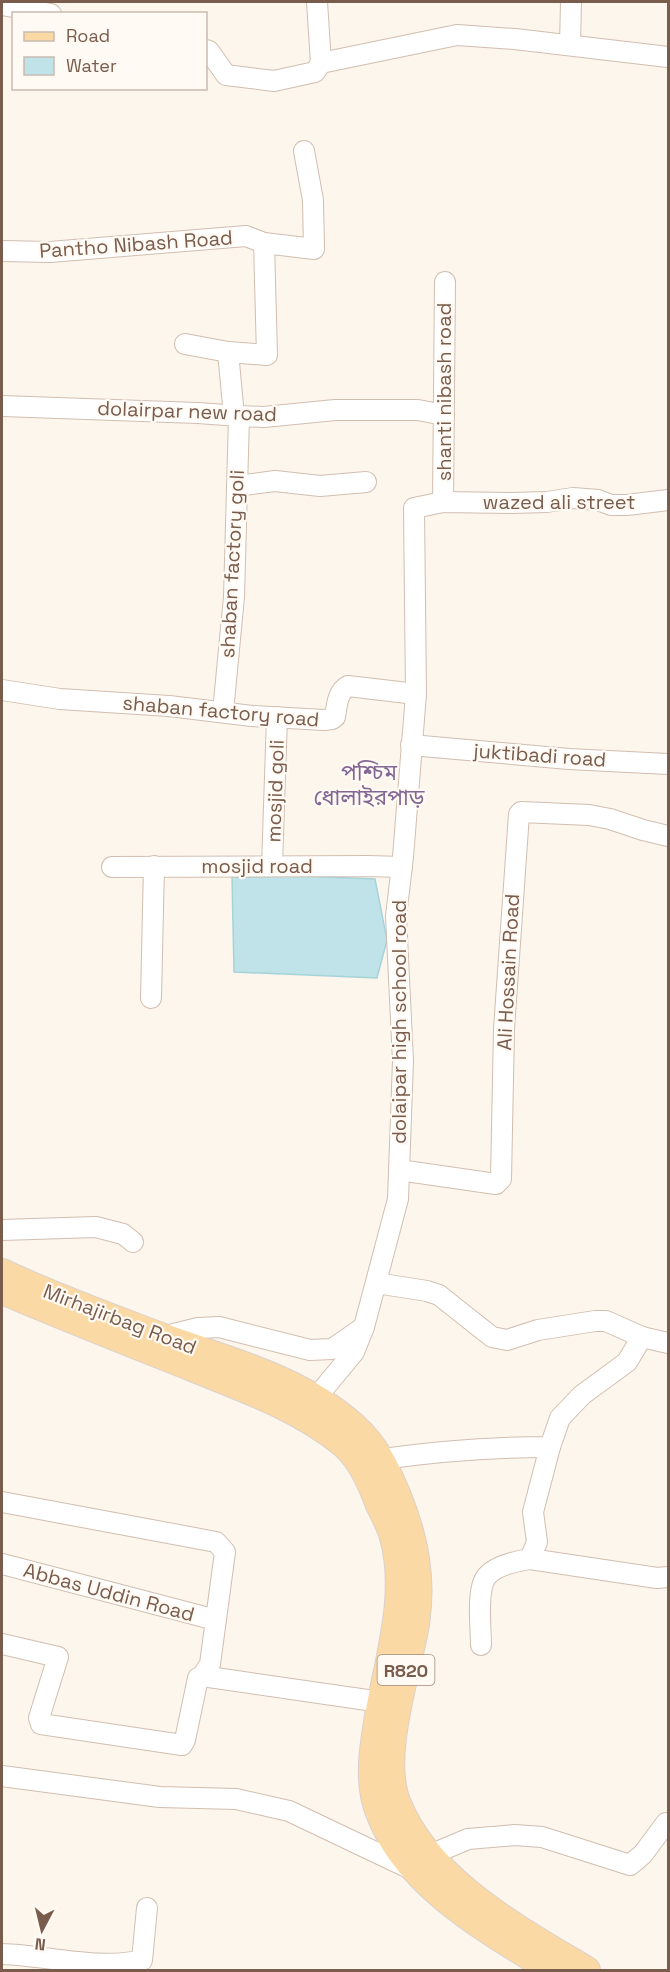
<svg xmlns="http://www.w3.org/2000/svg" width="670" height="1972" font-family="'Space Grotesk','Noto Sans Bengali',sans-serif">
	<style>
		.water { fill: #bfe3e8; stroke: #a5d3da; stroke-width: 1.5 }
		.lines { fill: none; stroke-linecap: round; stroke-linejoin: round }
		.minor-casing { stroke: #d1beb0; stroke-width: 22 }
		.major-casing { stroke: #dad1cd; stroke-width: 28 }
		.minor { stroke: #fff; stroke-width: 20 }
		.major { stroke: #fbd9a5; stroke-width: 26 }
		.labels { text-anchor: middle; dominant-baseline: central; stroke-width: 4.5; stroke-linejoin: round; paint-order: stroke }
		.shield { fill: #fffaf3; stroke: #a28b7f; stroke-width: 1.5 }
		.shield-label { font-size: 18px; font-weight: bold; fill: #7a5c4d }
		.street-label { font-size: 20px; fill: #7a5c4d; stroke: #fffaf3 }
		.quarter-label { font-size: 22px; fill: #846695; stroke: #fffaf3 }
	</style>
	<rect width="100%" height="100%" fill="#fdf6ec"/>
	<polygon class="water" points="302,876 375,879 387,940 377,978 234,972 232,877"/>
	<g class="lines">
		<g class="minor-casing">
			<g id="minor">
				<polyline points="317,2 321,63"/>
				<polyline points="2,5 51,14"/>
				<polyline points="570,45 571,2"/>
				<polyline points="206,50 209,51 226,75 274,81 315,72 321,63 457,35 515,39 668,57"/>
				<polyline points="2,251 50,252 246,236 264,243 314,249 313,200 304,151"/>
				<polyline points="185,344 228,352 234,416"/>
				<polyline points="228,352 267,355 264,243"/>
				<polyline points="2,406 198,413 239,416 264,417 335,410 418,410 444,415"/>
				<polyline points="237,486 275,481 320,486 366,482"/>
				<polyline points="443,502 445,282"/>
				<path d="M 2,690 L 60,699 L 169,706 L 252,716 L 324,720 L 332,719 L 335,717 C 337,706 337,692 348,686 L 416,694"/>
				<polyline points="223,712 234,597 239,416"/>
				<polyline points="411,745 569,759 668,764"/>
				<polyline points="272,866 277,717"/>
				<polyline points="112,867 368,866 402,867"/>
				<polyline points="151,998 154,866"/>
				<polyline points="399,1170 496,1184 501,1179 504,1029 519,814 521,812 589,815 610,819 643,830 668,836"/>
				<polyline points="2,1230 96,1227 123,1234 133,1242"/>
				<polyline points="376,1283 427,1291 439,1295 492,1337 507,1340 538,1330 595,1321 606,1321 642,1337"/>
				<polyline points="162,1337 198,1328 219,1327 310,1350 332,1349 364,1327 398,1199 403,1061 396,916 403,857 416,694 414,508 443,502 512,503 547,502 573,498 598,500 611,505 627,505 668,500"/>
				<polyline points="315,1399 354,1352 364,1327"/>
				<path d="M 376,1472 L 383,1459 C 439,1451 494,1447 550,1447 L 560,1418 L 582,1395 L 627,1362 L 642,1337 L 668,1343"/>
				<polyline points="2,1502 216,1542 225,1552 210,1664 202,1676"/>
				<polyline points="530,1559 657,1578 668,1577"/>
				<polyline points="2,1564 216,1620"/>
				<polyline points="2,1644 58,1657 39,1718 41,1724 182,1745 185,1740 198,1678 202,1676 381,1702"/>
				<path d="M 481,1645 C 481,1628 476,1588 487,1576 C 496,1565 517,1561 530,1559 L 537,1542 L 533,1512 L 550,1447"/>
				<polyline points="2,1776 160,1797 236,1799 289,1811 413,1870"/>
				<polyline points="430,1855 468,1839 515,1835 542,1837 630,1865 643,1854 666,1823 668,1824"/>
				<path d="M 2,1954 C 44,1955 101,1971 142,1960 L 147,1908"/>
			</g>
		</g>
		<g class="major-casing">
			<g id="major">
				<path d="M 2,1272 C 53,1296 108,1316 161,1336 C 227,1360 301,1378 354,1426 C 378,1448 386,1468 398,1496 C 415,1538 423,1578 416,1624 C 408,1673 378,1756 398,1804 C 429,1881 519,1929 587,1970"/>
				<path d="M 2,1291 C 65,1318 129,1343 192,1368 C 244,1389 301,1409 344,1445 C 361,1460 371,1484 379,1505 C 384,1515 390,1526 393,1537 C 409,1595 388,1659 378,1716 C 373,1746 367,1781 378,1810 C 405,1886 486,1930 551,1970"/>
			</g>
		</g>
		<use href="#minor" class="minor"/>
		<use href="#major" class="major"/>
	</g>
	<g class="labels">
		<rect class="shield" x="377.5" y="1655" width="57" height="30" rx="4.5"/>
		<g class="shield-label">
			<text x="406" y="1670">R820</text>
		</g>
		<g class="street-label">
			<text transform="translate(136 244) rotate(-4)">Pantho Nibash Road</text>
			<text transform="translate(444 392) rotate(-90)">shanti nibash road</text>
			<text transform="translate(187 411) rotate(2)">dolairpar new road</text>
			<text x="559" y="502">wazed ali street</text>
			<text transform="translate(232 564) rotate(-87)">shaban factory goli</text>
			<text transform="translate(221 711) rotate(5)">shaban factory road</text>
			<text transform="translate(540 755) rotate(4)">juktibadi road</text>
			<text transform="translate(275 791) rotate(-88)">mosjid goli</text>
			<text x="257" y="866">mosjid road</text>
			<text transform="translate(508 972) rotate(-87)">Ali Hossain Road</text>
			<text transform="translate(399 1022) rotate(-90)">dolaipar high school road</text>
			<text transform="translate(120 1319) rotate(21)">Mirhajirbag Road</text>
			<text transform="translate(109 1592) rotate(15)">Abbas Uddin Road</text>
		</g>
		<g class="quarter-label">
			<text x="369" y="772">পশ্চিম<tspan x="369" dy="25">ধোলাইরপাড়</tspan></text>
		</g>
	</g>
	<rect width="670" height="1972" fill="none" stroke="#7a5c4d" stroke-width="6"/>
	<rect x="12" y="12" width="195" height="78" fill="#fffaf3" stroke="#cabbb1" stroke-width="1.5"/>
	<rect x="24" y="32" width="30" height="9" fill="#fbd9a5" stroke="#cabbb1" stroke-width="1.5"/>
	<text x="66" y="42" font-size="18" fill="#7a5c4d">Road</text>
	<rect x="24" y="57" width="30" height="18" fill="#bfe3e8" stroke="#cabbb1" stroke-width="1.5"/>
	<text x="66" y="72" font-size="18" fill="#7a5c4d">Water</text>
	<g transform="translate(42 1930) rotate(187)" stroke="#fffaf3" stroke-width="4.5" paint-order="stroke">
	<path d="M0-4.5L10 22L0 15L-10 22Z" fill="#7a5c4d"/>
	<text y="-9" font-size="16" font-weight="bold" text-anchor="middle" fill="#7a5c4d">N</text>
	</g>
</svg>
